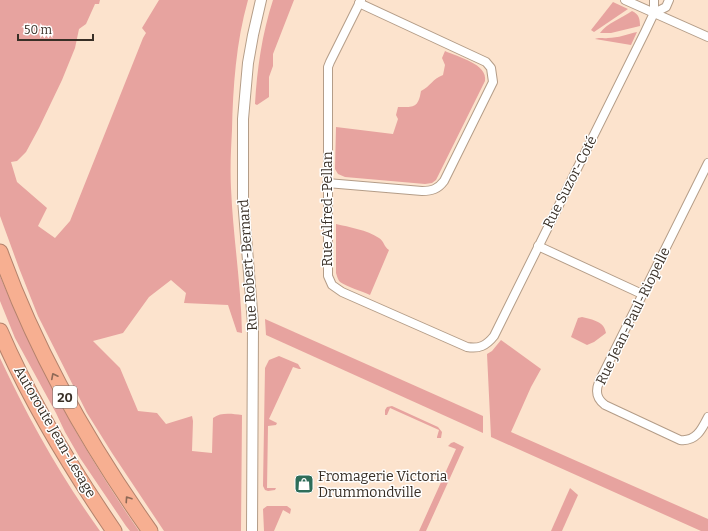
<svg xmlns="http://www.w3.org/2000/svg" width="708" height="531" font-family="Bitter,serif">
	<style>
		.green { fill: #e7a39f }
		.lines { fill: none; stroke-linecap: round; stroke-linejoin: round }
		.minor-casing { stroke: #b49d88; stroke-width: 10 }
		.tertiary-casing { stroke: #b49d88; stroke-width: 12 }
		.motorway-casing { stroke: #b4826c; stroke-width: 17 }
		.minor { stroke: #fff; stroke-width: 8 }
		.tertiary { stroke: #fff; stroke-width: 10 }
		.motorway { stroke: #f7af91; stroke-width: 15 }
		.oneway { stroke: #8e6956 }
		.labels { text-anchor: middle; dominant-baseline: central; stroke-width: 3; stroke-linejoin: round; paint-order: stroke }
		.shield { fill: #fff; stroke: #746d67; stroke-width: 1 }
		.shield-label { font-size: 13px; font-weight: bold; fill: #382f26 }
		.street-label { font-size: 14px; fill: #382f26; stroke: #fff }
		.poi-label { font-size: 14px; fill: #382f26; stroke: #fff; text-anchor: start }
	</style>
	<rect width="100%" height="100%" fill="#fce3cd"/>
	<g class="green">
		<path d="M 0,0 L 100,0 L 99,4 L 95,4 L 86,24 L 79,29 L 75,48 L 62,80 L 39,128 L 26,152 L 17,161 L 11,162 L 17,182 L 47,208 L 38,226 L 55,238 L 70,221 L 143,38 L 146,33 L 142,28 L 159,0 L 248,0 C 236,42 233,87 232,130 C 231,149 230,168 231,188 C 233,236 241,284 242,333 L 237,332 L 228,305 L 184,303 L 186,293 L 171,280 L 149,297 L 123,333 L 93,341 L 120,368 L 138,411 L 157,413 L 166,424 L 192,416 L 193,421 L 192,451 L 212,453 L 213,418 C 221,412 232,414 242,415 L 241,531 L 164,531 L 112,453 L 87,413 L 38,316 L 19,268 L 0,216 Z"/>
		<path d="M 273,0 L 294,0 L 273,54 L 273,66 L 269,77 L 269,97 L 257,105 L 255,104 C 257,69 262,34 273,0 Z"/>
		<polygon points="613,2 628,9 594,32 591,30"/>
		<path d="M 632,11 C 639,14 640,19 640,26 L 611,33 L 600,33 C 607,23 622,18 632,11 Z"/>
		<path d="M 637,32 L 631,45 L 595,39 C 600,37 603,39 608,38 C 618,38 628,34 637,32 Z"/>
		<path d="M 445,51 C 458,57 488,64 485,81 L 436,180 L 432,183 L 425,184 L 345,177 L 338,174 L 335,169 L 336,127 L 393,134 L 398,119 L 396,115 L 398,107 C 413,107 418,109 421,91 C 431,86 432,79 443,75 L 445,65 L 442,58 Z"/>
		<path d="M 336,224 C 349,227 367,230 379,238 C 384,241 384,247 389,250 L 370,295 C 362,291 347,287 340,282 C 338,280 337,276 336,273 Z"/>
		<path d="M 0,276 C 37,366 83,451 139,531 L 130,531 L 126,526 L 80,458 L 65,432 L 56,413 L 15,338 L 0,301 Z"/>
		<path d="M 582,317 C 593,320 604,321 606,333 L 594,342 L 587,345 L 571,337 L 578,318 Z"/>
		<polygon points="265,319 483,416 483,433 266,335"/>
		<polygon points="501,340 541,369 531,387 511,432 708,519 708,531 701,531 491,437 487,354 492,351"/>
		<polygon points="279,356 298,364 301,369 299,369 293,367 269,419 277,423 276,425 268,426 267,488 276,488 275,490 268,491 265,490 263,486 265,368 269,360"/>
		<path d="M 0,358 C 28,418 61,477 100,531 L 0,531 Z"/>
		<polygon points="392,406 438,427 442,432 441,438 437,438 437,437 439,430 390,408 387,415 385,415 385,410 387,407"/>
		<polygon points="454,442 464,447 426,531 419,531 456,449 448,446 451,443"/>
		<polygon points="570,488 578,495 562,531 551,531"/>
		<polygon points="267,506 287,506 291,509 290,514 283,510 274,531 264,531 263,509"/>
	</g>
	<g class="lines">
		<g class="minor-casing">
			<g id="minor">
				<path d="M 361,0 L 330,62 L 328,67 L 328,276 L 332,285 L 342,292 L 467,347 C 479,349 486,346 494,336 L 645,32 L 654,13 L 654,0"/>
				<polyline points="625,0 708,37"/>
				<polyline points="654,13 666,7 669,0"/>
				<path d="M 708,163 L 599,382 C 595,392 597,399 605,405 L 680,440 C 696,442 702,429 708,417"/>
				<path d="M 327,183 L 422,191 C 432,191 438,189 444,181 L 493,82 L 491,68 L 486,62 L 359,3"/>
				<polyline points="538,246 642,294"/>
			</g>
		</g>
		<g class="tertiary-casing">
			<polyline id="tertiary" points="252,531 253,323 243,199 243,119 248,63 253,35 261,0"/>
		</g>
		<g class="motorway-casing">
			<g id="motorway">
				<path d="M 0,252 C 36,352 89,445 150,531"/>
				<path d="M 0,331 C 30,401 71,468 114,531"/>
			</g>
		</g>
		<use href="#minor" class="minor"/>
		<use href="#tertiary" class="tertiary"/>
		<use href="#motorway" class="motorway"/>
	</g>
	<defs><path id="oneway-chevron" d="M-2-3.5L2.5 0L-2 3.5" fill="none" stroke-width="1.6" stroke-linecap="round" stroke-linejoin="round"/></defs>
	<g class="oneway">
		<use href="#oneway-chevron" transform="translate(54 376) rotate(-117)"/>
		<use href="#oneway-chevron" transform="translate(128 499) rotate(-124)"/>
	</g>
	<defs>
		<g id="shop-square" transform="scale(1)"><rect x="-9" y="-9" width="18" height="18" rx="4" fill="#2e6d59" stroke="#fff"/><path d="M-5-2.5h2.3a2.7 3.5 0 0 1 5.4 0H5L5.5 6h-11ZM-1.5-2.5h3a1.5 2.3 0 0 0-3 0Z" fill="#fff"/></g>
	</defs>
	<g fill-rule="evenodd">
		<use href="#shop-square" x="304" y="484"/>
	</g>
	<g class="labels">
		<rect class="shield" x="53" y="386" width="24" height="22" rx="3"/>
		<g class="shield-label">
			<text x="65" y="397">20</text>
		</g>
		<g class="street-label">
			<text transform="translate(570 182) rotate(-63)">Rue Suzor-Coté</text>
			<text transform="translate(327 209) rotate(-90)">Rue Alfred-Pellan</text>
			<text transform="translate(248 265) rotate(-94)">Rue Robert-Bernard</text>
			<text transform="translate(633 316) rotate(-64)">Rue Jean-Paul-Riopelle</text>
			<text transform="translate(55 432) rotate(60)">Autoroute Jean-Lesage</text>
		</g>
		<g class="poi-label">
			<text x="318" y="476">Fromagerie Victoria<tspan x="318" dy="16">Drummondville</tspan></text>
		</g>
	</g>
	<path d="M18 34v6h75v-6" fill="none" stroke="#382f26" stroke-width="2"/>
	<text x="24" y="34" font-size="12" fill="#382f26" stroke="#ffffff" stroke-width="3" paint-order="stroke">50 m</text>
</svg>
